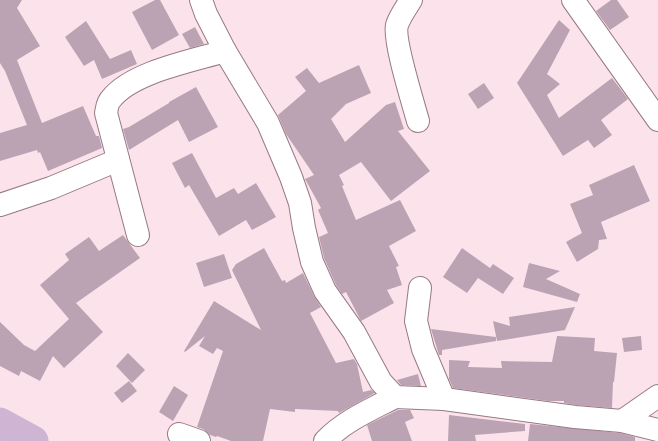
<svg xmlns="http://www.w3.org/2000/svg" width="658" height="441" font-family="'Asap Condensed',sans-serif">
	<style>
		.lines { fill: none; stroke-linecap: round; stroke-linejoin: round }
		.river { stroke: #cfb4d4; stroke-width: 31 }
		.building { fill: #bca3b3 }
		.minor-casing { stroke: #967a83; stroke-width: 24 }
		.minor { stroke: #fff; stroke-width: 22 }
	</style>
	<rect width="100%" height="100%" fill="#fce3eb"/>
	<g class="lines">
		<polyline class="river" points="0,423 33,441"/>
	</g>
	<g class="building">
		<polygon points="0,0 22,0 17,8 40,46 17,60 42,123 83,106 96,136 99,136 102,148 48,171 40,152 38,153 37,150 0,161 0,133 27,125 5,71 0,63"/>
		<polygon points="155,0 160,0 179,35 152,50 132,12"/>
		<polygon points="611,0 617,0 629,17 610,30 596,11"/>
		<polygon points="559,20 570,30 547,74 560,84 547,95 559,118 612,78 628,99 601,120 612,135 594,148 588,140 563,156 517,83"/>
		<polygon points="86,21 110,59 131,50 137,64 102,79 94,60 84,66 65,37"/>
		<polygon points="195,27 204,44 190,48 182,34"/>
		<polygon points="359,65 371,93 346,104 331,119 345,142 386,105 395,102 404,129 398,131 430,171 391,201 361,162 339,175 344,185 342,186 356,220 400,200 416,231 389,246 399,266 396,267 402,285 387,290 394,303 361,321 346,292 342,294 336,285 324,258 319,237 328,233 318,210 321,208 305,179 314,175 286,134 278,115 306,91 295,77 307,68 319,83"/>
		<polygon points="484,83 494,98 478,109 468,94"/>
		<polygon points="196,87 218,127 189,142 178,120 129,150 123,129 129,127 169,103 169,102"/>
		<polygon points="192,153 216,198 234,188 238,194 256,183 276,217 252,230 246,220 219,236 189,185 185,188 172,163"/>
		<polygon points="634,165 650,201 601,222 607,239 599,240 598,249 577,262 566,242 582,233 570,204 593,195 589,185"/>
		<polygon points="123,235 140,258 76,303 103,332 64,368 53,356 40,381 21,371 19,376 0,366 0,322 24,345 35,351 69,319 40,285 69,260 65,254 89,237 99,251"/>
		<polygon points="264,248 282,281 285,280 286,283 303,273 314,296 321,307 310,313 336,363 354,359 357,364 363,392 371,390 375,393 339,413 338,411 295,409 295,412 270,409 263,441 231,441 217,436 216,437 210,435 203,429 197,427 223,351 217,348 213,354 199,346 205,336 185,352 184,351 214,301 261,330 232,270 236,264"/>
		<polygon points="462,248 490,268 493,264 514,278 503,294 478,278 467,293 443,277"/>
		<polygon points="224,254 232,278 204,287 196,263"/>
		<polygon points="529,263 560,271 546,279 580,294 577,302 523,287"/>
		<polygon points="575,307 565,330 497,341 493,321 510,326 509,317"/>
		<polygon points="431,329 496,337 496,341 442,350 442,355 439,355"/>
		<polygon points="557,336 595,338 594,351 617,353 614,382 613,382 612,408 576,405 564,403 564,401 548,401 453,388 449,379 449,360 470,361 468,367 502,368 501,361 552,362"/>
		<polygon points="641,336 642,350 624,352 622,338"/>
		<polygon points="128,353 145,370 132,383 116,366"/>
		<polygon points="418,374 421,386 401,385 397,380"/>
		<polygon points="129,381 137,391 122,403 114,393"/>
		<polygon points="174,386 188,395 173,421 159,412"/>
		<polygon points="398,410 410,410 414,418 405,422 412,441 372,441 367,425"/>
		<polygon points="449,415 525,424 525,431 475,435 476,441 448,441"/>
		<polygon points="530,424 620,433 635,437 635,441 528,441"/>
	</g>
	<g class="lines">
		<g class="minor-casing">
			<g id="minor">
				<polyline points="201,0 206,14 225,51 268,123 291,177 300,203 304,228 312,262 325,291 354,332 381,382 395,397 444,399 575,417 622,421 658,430"/>
				<path d="M 411,0 C 406,8 400,16 397,25 C 393,39 413,103 418,121"/>
				<polyline points="573,0 658,120"/>
				<polyline points="0,205 51,188 118,160"/>
				<path d="M 138,235 L 106,113 C 107,109 107,103 111,99 C 132,72 192,61 225,51"/>
				<polyline points="420,288 416,321 423,349 444,399"/>
				<polyline points="622,421 658,396"/>
				<polyline points="179,434 199,441"/>
				<path d="M 325,441 C 344,421 370,410 395,397"/>
			</g>
		</g>
		<use href="#minor" class="minor"/>
	</g>
</svg>
